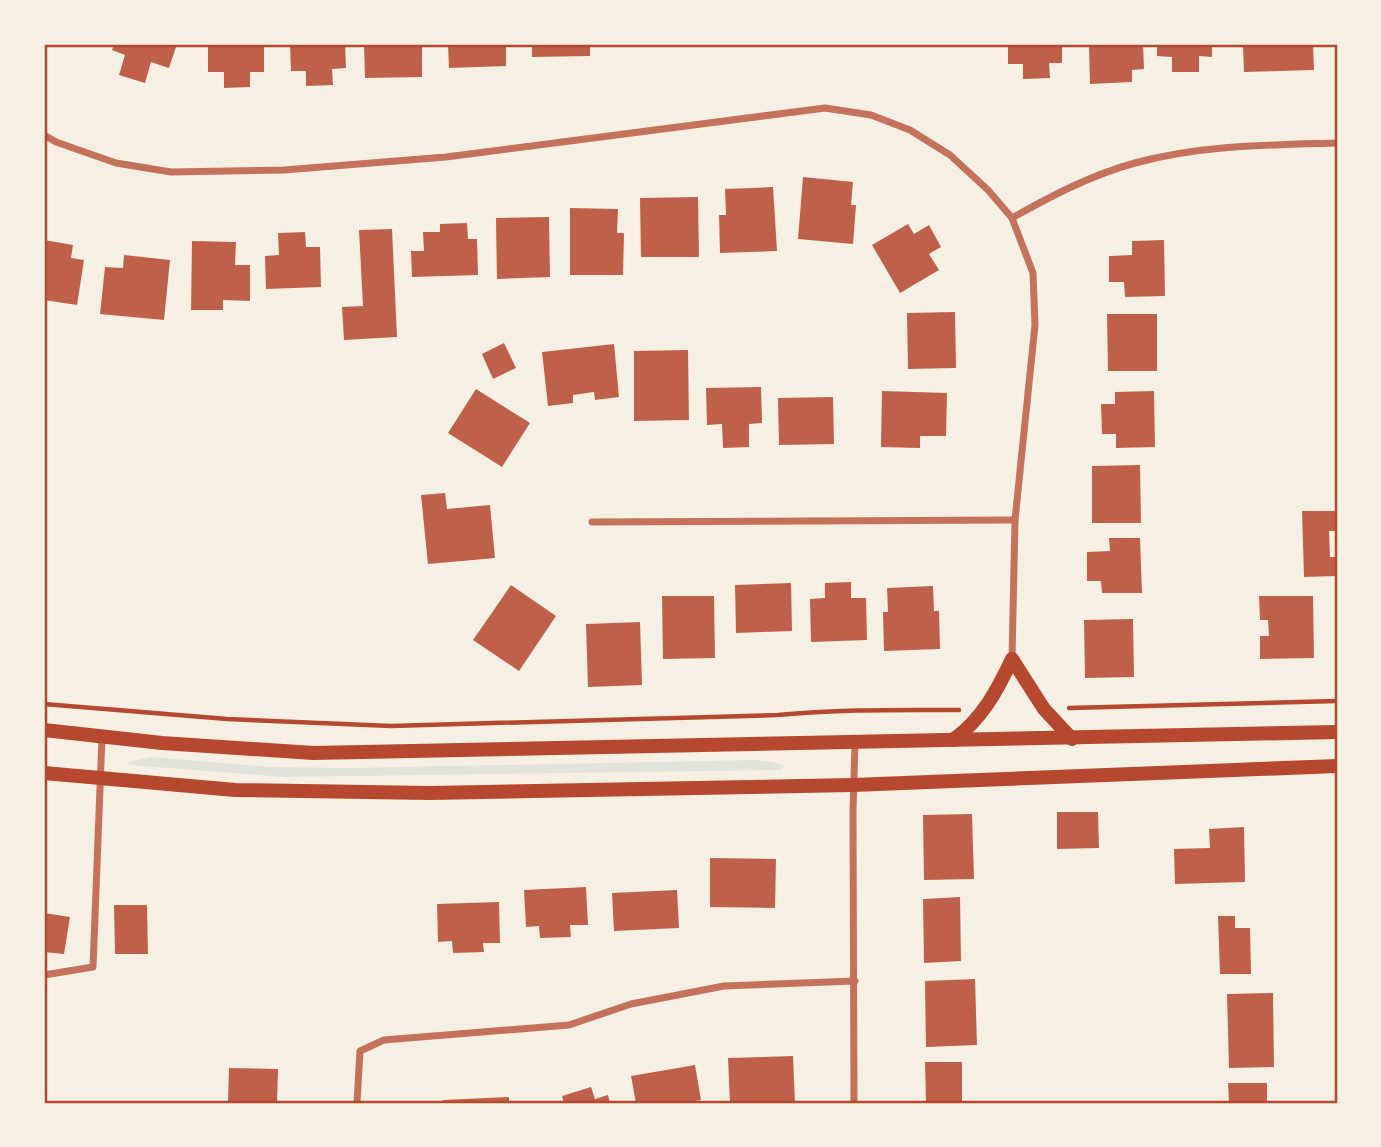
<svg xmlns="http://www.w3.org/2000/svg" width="1381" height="1147" font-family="'Roboto Condensed',sans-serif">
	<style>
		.green { fill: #e2e4dc }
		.building { fill: #bf614a }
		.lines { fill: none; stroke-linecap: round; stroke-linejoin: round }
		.path { stroke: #b5482f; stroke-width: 4.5 }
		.minor { stroke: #c5725c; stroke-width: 7 }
		.secondary { stroke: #b5482f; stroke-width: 14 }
		.neatline { fill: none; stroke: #b5482f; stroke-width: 2.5 }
	</style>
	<rect width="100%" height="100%" fill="#f6efe4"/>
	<polygon class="green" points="152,757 272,767 350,768 757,760 773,762 784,766 781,770 285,777 129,765 128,762"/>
	<g class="building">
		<polygon points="114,44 177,44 169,68 151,62 145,83 119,75 125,55 112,50"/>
		<polygon points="208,44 264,44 264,72 250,72 250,87 224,88 224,72 208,72"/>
		<polygon points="290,44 345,44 346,68 332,69 333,85 306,86 306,71 291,71"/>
		<polygon points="364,44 422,44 422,77 365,78"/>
		<polygon points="448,44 506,44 506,66 449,68"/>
		<polygon points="532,44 590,44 590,56 532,57"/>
		<polygon points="1008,44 1062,44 1062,63 1049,63 1050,78 1023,79 1023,64 1008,64"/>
		<polygon points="1089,44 1143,44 1144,69 1132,70 1132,82 1090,84"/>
		<polygon points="1157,44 1212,44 1212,57 1199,56 1199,72 1172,72 1172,57 1157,56"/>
		<polygon points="1243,44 1313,44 1314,70 1244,72"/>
		<polygon points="803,177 853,182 851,205 856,205 853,244 798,239"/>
		<polygon points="773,187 777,251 720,253 719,215 726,215 725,189"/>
		<polygon points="698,197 699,257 641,257 640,198"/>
		<polygon points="570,208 618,209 617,233 624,233 623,275 570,275"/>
		<polygon points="549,217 550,277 497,279 496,218"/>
		<polygon points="467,223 468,239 477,239 478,275 412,277 411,251 424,251 423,232 440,232 440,224"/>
		<polygon points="908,224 914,234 929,225 941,247 929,254 939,270 900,293 872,245"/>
		<polygon points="392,229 397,337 344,340 342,307 363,306 359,230"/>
		<polygon points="305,232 306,247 320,247 321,287 266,289 265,256 279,255 278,233"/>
		<polygon points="44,240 73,245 71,258 84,260 77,305 44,300"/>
		<polygon points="1164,240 1165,296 1125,297 1124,282 1109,282 1109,256 1132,255 1132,241"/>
		<polygon points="192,241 236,242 235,265 250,265 250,301 223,300 223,310 191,310"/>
		<polygon points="124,255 170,260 164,320 100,314 105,267 123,268"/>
		<polygon points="955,312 956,368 908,369 907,313"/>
		<polygon points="1107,314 1157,314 1157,371 1108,371"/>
		<polygon points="504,343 516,368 493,379 482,354"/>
		<polygon points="614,344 619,397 595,400 594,392 573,395 573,403 548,406 542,352"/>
		<polygon points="688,350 689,420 634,421 634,351"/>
		<polygon points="761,387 762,423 749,424 749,447 723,448 722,424 707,425 706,388"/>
		<polygon points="476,389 530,423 502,467 448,433"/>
		<polygon points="882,391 947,393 946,436 920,436 920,448 881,447"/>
		<polygon points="1154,391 1155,447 1116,448 1116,434 1102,434 1101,404 1115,404 1115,392"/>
		<polygon points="833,397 834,444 779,445 778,398"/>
		<polygon points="1140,465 1141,523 1092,523 1092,466"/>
		<polygon points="445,493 447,509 490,505 495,558 428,564 421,495"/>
		<polygon points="1302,511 1337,511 1337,531 1329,531 1330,557 1337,557 1337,576 1304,577"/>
		<polygon points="1109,538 1140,538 1142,593 1102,593 1101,581 1087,581 1087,552 1110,551"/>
		<polygon points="851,582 851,598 866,598 867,640 811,642 810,599 825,598 825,583"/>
		<polygon points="791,583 792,631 736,633 735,585"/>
		<polygon points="511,585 556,616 519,671 473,640"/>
		<polygon points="933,586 934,611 939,611 940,649 884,651 883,612 888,612 887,588"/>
		<polygon points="662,596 714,596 715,658 663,659"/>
		<polygon points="1259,596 1313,596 1314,658 1260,659 1260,636 1269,636 1268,620 1260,620"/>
		<polygon points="1133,619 1134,677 1085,678 1084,620"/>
		<polygon points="640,622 642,685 588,687 586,624"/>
		<polygon points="1057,812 1098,812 1099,848 1057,849"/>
		<polygon points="972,814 974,879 924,880 923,815"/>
		<polygon points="1244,827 1245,882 1175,884 1174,849 1210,848 1209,829"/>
		<polygon points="710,858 776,859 775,908 710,907"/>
		<polygon points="586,887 588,925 570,925 571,937 540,938 539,926 526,927 524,890"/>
		<polygon points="677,890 679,928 614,931 612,893"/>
		<polygon points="960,897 961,961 924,963 923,899"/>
		<polygon points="499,902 500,943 483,943 484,952 453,953 452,941 438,942 437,904"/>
		<polygon points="114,905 147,905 148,954 115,954"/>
		<polygon points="44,913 70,917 64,954 44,952"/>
		<polygon points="1218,916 1235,916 1235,928 1250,928 1251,974 1220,974"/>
		<polygon points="975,979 977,1045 926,1047 925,981"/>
		<polygon points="1273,993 1274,1067 1229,1068 1227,994"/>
		<polygon points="793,1056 795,1103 730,1103 728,1058"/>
		<polygon points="925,1062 962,1062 962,1103 926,1103"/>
		<polygon points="695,1065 701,1100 682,1103 636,1103 631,1076"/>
		<polygon points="229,1068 278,1069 277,1103 228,1103"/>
		<polygon points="1228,1083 1267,1083 1267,1103 1229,1103"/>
		<polygon points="591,1087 595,1099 608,1095 610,1103 564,1103 562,1096"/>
		<polygon points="509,1097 509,1103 443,1103 443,1100"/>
	</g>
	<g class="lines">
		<g class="path">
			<path d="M 44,704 L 227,719 L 391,726 L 778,715 C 838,709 898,710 959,710"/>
			<polyline points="1069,708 1337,701"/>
		</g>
		<g class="minor">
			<polyline points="44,135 56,142 116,163 171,172 284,170 446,157 825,108 871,115 910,130 950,155 988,190 1012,218 1033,273 1035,325 1015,520 1012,659"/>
			<path d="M 1012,218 C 1051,196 1091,175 1135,163 C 1201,145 1269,145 1337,143"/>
			<polyline points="592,522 1015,520"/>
			<polyline points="44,975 93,967 102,737"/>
			<polyline points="357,1103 360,1051 384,1040 569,1025 631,1004 724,986 855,981"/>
			<polyline points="854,1103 853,812 855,742"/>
		</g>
		<g class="secondary">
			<polyline points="1012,659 1044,709 1072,739"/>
			<polyline points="44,730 162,743 313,753 1337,732"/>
			<path d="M 953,740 C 982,719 997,691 1012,659"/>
			<polyline points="44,773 235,790 430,793 853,785 1337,766"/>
		</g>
	</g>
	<rect width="1381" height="1147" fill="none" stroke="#f6efe4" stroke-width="91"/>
	<rect x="46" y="46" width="1290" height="1056" class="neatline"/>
</svg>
